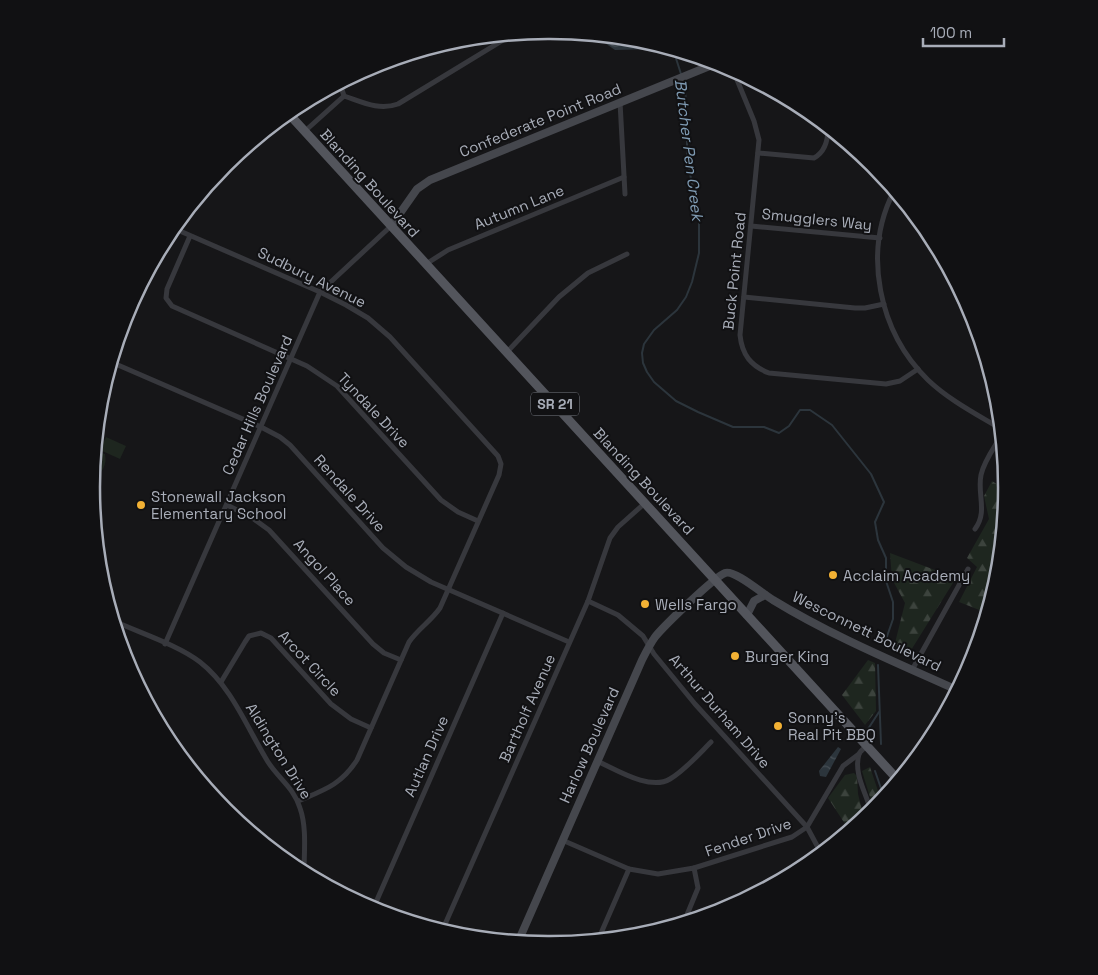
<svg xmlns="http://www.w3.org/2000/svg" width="1098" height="975" font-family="'Space Grotesk',sans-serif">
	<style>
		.forest { fill: url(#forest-firs) }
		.garden { fill: #1e261f }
		.water { fill: url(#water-waves) }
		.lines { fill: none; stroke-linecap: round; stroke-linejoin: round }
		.stream { stroke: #2c353c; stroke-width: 2 }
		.street { stroke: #37383d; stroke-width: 5 }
		.secondary { stroke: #45474d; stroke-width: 8 }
		.primary { stroke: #53555c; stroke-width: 9 }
		.poi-dot { fill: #f2b134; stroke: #111113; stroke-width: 2 }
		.labels { text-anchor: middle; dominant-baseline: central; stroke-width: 4; stroke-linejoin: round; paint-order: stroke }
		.shield { fill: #111113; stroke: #7b7e86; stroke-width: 1 }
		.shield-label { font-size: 14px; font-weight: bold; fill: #a8adb8 }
		.street-label { font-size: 15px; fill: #a8adb8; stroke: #111113 }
		.poi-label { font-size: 15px; fill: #a8adb8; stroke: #111113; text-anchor: start }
		.water-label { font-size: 16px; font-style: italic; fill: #7f9bb3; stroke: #111113 }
		.rim { fill: none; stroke: #a8adb8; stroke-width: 2.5 }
	</style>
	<defs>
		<pattern id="forest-firs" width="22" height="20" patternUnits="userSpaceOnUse" patternTransform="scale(1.25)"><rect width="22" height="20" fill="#1e261f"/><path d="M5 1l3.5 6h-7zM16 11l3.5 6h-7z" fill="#3c433d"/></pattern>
		<pattern id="water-waves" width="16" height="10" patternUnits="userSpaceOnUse" patternTransform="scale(1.25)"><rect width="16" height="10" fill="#2c353c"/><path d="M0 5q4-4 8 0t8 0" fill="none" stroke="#485056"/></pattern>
	</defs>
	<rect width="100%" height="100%" fill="#161618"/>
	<g class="forest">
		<polygon points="992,481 1006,490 998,577 987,613 959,602 977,567 967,558 989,519 984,496"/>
		<polygon points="890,553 956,578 908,655 894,647 905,603 892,579"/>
		<polygon points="868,660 875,663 876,711 865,725 842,695"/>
		<polygon points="870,767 881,800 874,810 862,771"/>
		<polygon points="854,773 857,776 858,794 864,818 849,830 828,798 845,775"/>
	</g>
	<g class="garden">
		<polygon points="106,437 126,446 120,459 100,450"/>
		<path d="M 95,451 L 105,454 C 107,465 103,473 92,478 Z"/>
	</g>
	<g class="water">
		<polygon points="592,34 639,39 659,45 653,49 615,50"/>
		<polygon points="838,747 841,749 826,777 820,776 819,771"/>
	</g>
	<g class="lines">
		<g class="stream">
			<polyline points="673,49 681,74"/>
			<polyline points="682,78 685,90 687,114 687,154 691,179 699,212 699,253 692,282 686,297 677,310 654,330 644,344 642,353 643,363 647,372 654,382 676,401 698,412 733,427 764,427 779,433 789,426 800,410 810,410 832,425 871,474 884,502 875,522 878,540 886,558 886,581 893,602 893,619 884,645"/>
			<polyline points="878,665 881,744"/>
			<polyline points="868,729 879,712"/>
			<polyline points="875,771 884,797"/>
		</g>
		<g class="street">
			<path d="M 733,70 L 754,121 L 759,140 L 740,335 C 742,355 751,366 769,373 L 886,384 L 900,381 L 918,369"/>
			<polyline points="340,83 344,96"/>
			<path d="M 344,96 C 362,102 379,111 398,104 L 513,34"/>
			<polyline points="620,102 625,194"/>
			<polyline points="305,131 344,96"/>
			<path d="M 758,153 L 814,158 C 825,152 828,141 828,128"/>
			<path d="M 894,191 C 862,253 879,332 928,380 C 949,400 976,414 1001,429"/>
			<polyline points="751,226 880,238"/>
			<path d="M 173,228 L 320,292 L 346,305 L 368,318 L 390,337 L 498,456 L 501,464 L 499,475 L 440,608 C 431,621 418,629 409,642 L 357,760 C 341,785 324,790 298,801"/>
			<polyline points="190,236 167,289 166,298 172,306 307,366 337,386 441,500 458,512 478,521"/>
			<polyline points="426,264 448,250 624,177"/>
			<path d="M 951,274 C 954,294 963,311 975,325"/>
			<polyline points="744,297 855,308 865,308 884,304"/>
			<polyline points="507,352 559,297 588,273 627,254"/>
			<polyline points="111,362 261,427 280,437 290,445 383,548 406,567 431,582 569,642"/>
			<polyline points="227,505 251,517 269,530 373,644 384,653 401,660"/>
			<path d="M 975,529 C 988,512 977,494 981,475 C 984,461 994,448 1001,436"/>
			<polyline points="588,601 618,615 643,636 654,654 695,704 807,827 821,853"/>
			<path d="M 114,621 C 140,633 178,645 200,662 C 232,687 247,728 268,762 C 279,779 294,788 300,808 C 307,828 304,852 304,873"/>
			<polyline points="165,644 320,292 391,226"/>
			<polyline points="912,670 968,569"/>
			<polyline points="221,682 245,642 249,636 261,633 271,638 331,704 351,719 371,728"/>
			<path d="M 867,745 C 865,748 860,751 859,754 C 853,774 867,794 871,812"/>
			<path d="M 597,761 C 617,770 650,791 670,779 C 684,771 699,754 711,742"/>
			<polyline points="562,840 629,869 658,874 694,868 792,837 807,827 843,766 859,754"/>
			<polyline points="373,909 503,613"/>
			<polyline points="684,922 698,888 694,868"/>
			<polyline points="442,931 588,601 610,538 618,527 645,503"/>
			<polyline points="598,940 629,869"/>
		</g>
		<g class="secondary">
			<polyline points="391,226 417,189 430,180 717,63"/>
			<polyline points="747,615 754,601 765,595"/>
			<path d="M 518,942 L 642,660 C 646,652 650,644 655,637 C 663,627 714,577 725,573 C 734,569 764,595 773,600 C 832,636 895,662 957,690"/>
		</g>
		<polyline class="primary" points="288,113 898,780"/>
	</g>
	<g class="poi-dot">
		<circle cx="141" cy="505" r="5"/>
		<circle cx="833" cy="575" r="5"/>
		<circle cx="645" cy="604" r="5"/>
		<circle cx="735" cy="656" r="5"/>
		<circle cx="778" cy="726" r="5"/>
	</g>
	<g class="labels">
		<rect class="shield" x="531" y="392.5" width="48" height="23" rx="4"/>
		<g class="shield-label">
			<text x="555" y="404">SR 21</text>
		</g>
		<g class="street-label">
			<text transform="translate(540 120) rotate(-22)">Confederate Point Road</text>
			<text transform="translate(370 183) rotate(48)">Blanding Boulevard</text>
			<text transform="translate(519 207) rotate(-22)">Autumn Lane</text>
			<text transform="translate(817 219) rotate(6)">Smugglers Way</text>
			<text transform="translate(734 271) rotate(-84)">Buck Point Road</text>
			<text transform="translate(312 277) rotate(26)">Sudbury Avenue</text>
			<text transform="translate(257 405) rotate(-66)">Cedar Hills Boulevard</text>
			<text transform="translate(374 410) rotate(47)">Tyndale Drive</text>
			<text transform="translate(644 481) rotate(47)">Blanding Boulevard</text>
			<text transform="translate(350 493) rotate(48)">Rendale Drive</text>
			<text transform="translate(325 572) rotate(48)">Angol Place</text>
			<text transform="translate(867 631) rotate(26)">Wesconnett Boulevard</text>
			<text transform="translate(310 663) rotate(47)">Arcot Circle</text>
			<text transform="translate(527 708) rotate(-66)">Bartholf Avenue</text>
			<text transform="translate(720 711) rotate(49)">Arthur Durham Drive</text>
			<text transform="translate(589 745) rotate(-66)">Harlow Boulevard</text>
			<text transform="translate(279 751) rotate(58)">Aldington Drive</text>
			<text transform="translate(426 756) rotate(-66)">Autlan Drive</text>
			<text transform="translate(748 837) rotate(-19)">Fender Drive</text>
		</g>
		<g class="poi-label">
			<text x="151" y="496">Stonewall Jackson<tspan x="151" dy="17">Elementary School</tspan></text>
			<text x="843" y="575">Acclaim Academy</text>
			<text x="655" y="604">Wells Fargo</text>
			<text x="745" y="656">Burger King</text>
			<text x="788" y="717">Sonny's<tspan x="788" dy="17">Real Pit BBQ</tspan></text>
		</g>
		<g class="water-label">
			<text transform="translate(689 150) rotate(83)">Butcher Pen Creek</text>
		</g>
	</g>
	<path d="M0 0H1098V975H0ZM548 39H550A448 448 0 0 1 998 487V488A448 448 0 0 1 550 936H548A448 448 0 0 1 100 488V487A448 448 0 0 1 548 39Z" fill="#111113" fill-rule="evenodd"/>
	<path class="rim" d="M548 39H550A448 448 0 0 1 998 487V488A448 448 0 0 1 550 936H548A448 448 0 0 1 100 488V487A448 448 0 0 1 548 39Z"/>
	<path d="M923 38v8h81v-8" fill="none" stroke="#a8adb8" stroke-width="2.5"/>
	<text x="930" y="38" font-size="15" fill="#a8adb8" stroke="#111113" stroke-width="4" paint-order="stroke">100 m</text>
</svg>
